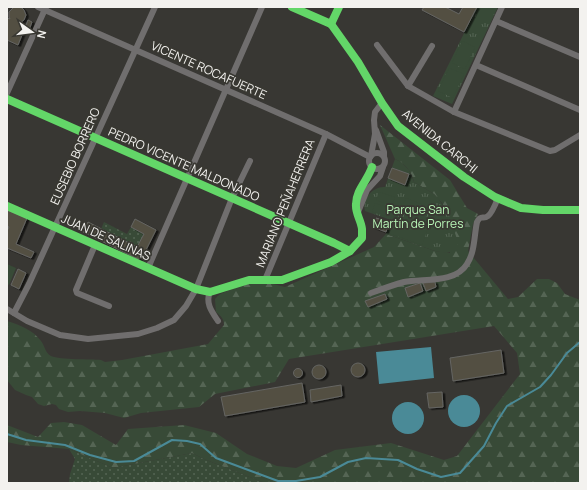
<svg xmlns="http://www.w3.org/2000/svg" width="587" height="490" font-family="Manrope,sans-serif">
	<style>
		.grass { fill: url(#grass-dots) }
		.forest { fill: url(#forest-firs) }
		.park { fill: url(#park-tufts) }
		.pitch { fill: #384a37 }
		.water { fill: #4a8a97 }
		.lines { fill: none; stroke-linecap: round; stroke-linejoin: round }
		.stream { stroke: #4a8a97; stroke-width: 2 }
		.building { fill: #524f43; stroke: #656562; filter: url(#shadow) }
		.street { stroke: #706e6e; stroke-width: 6 }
		.fast { stroke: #63d668; stroke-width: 8 }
		.labels { text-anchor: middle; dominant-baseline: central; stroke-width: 3.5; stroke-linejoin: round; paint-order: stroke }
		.street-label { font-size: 12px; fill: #f3f2ef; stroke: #393832 }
		.park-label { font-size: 12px; fill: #b8f5b7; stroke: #393832 }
	</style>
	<defs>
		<pattern id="grass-dots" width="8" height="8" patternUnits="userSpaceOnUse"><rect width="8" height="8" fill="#384a37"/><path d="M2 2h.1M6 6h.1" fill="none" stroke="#556554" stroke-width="1.8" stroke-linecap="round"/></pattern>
		<pattern id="forest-firs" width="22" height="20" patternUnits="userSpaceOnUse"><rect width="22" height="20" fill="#384a37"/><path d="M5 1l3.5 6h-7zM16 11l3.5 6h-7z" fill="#556554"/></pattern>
		<pattern id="park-tufts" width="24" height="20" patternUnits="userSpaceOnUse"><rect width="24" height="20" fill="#384a37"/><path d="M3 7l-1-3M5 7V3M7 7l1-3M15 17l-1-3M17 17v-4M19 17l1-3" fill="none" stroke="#556554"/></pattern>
		<filter id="shadow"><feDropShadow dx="2.5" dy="1.5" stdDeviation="0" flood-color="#0009"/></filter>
	</defs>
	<rect width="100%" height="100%" fill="#383733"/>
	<g class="grass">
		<polygon points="104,222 127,234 131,227 144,234 137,247 101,229"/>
		<polygon points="69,449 113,468 192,453 204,459 265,483 71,483 69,482 70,474 75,459"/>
	</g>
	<path class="forest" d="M 380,125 L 450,180 L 467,208 L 478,214 L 473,224 L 468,251 L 508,299 L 518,297 L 537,279 L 549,279 L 557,283 L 565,294 L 580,300 L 580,483 L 265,483 L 204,459 L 192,453 L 113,468 L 69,449 L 21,445 L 7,442 L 7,425 L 38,437 L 51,423 L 64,422 L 82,425 L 116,445 L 128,429 L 184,425 L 216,433 L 247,454 L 277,466 L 296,468 L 335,450 L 391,443 L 444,460 L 457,456 L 520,374 L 517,353 L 494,326 L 289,359 L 275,382 L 215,394 L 199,407 L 141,413 L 124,418 L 105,413 L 80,411 L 68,412 L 59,409 L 56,405 L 52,404 L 44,406 L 38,404 L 32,397 L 26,395 L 15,390 L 7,380 L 7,321 C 20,325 33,330 41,341 C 45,346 45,353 51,356 C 60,360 90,359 101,360 L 105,362 L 122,360 L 208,344 L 224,325 C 224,319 221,316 216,312 L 215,299 L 220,294 L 250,282 L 265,282 L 285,287 L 374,247 L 386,234 L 435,251 L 450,253 L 449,215 L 442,203 L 434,194 L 414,182 C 412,172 405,163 395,159 Z"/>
	<g class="park">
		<polygon points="477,7 498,7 452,104 433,96"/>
		<path d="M 395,159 L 401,162 L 409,170 L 414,182 L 434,194 L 438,198 L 449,215 L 457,239 L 458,243 L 455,251 L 446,253 L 435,251 L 386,234 L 391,220 L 365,211 C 362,199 373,186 385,187 Z"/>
	</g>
	<g class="pitch">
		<polygon points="462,41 475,47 465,69 452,63"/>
		<polygon points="449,68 464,74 453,98 438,91"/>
		<polygon points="379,192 395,197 392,206 376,200"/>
		<polygon points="406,198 429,207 425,219 401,209"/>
		<polygon points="375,203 391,209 388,217 372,212"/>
		<polygon points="394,216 428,228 422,245 388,233"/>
		<polygon points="7,264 16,268 9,285 7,284"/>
	</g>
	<g class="water">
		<polygon points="431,347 434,378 379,384 376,352"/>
		<circle cx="464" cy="411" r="16"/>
		<circle cx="408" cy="418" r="16"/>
	</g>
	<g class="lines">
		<polyline class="stream" points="7,434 26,440 65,445 90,455 116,462 134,461 172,440 187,441 200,444 216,458 278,481 296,481 320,477 348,462 366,458 398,460 417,469 441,477 460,473 484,446 496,423 507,406 540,387 551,375 567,353 580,342"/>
	</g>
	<g class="building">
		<polygon points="14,7 20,7 22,8 24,10 26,15 24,20 20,23 26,25 18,45 7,40 7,18 10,19 9,17 9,12"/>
		<polygon points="424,7 445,7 459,14 463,7 477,7 464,32 422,10"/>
		<polygon points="28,20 32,22 29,30 25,28"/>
		<polygon points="392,168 409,174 405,185 388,178"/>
		<polygon points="7,210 27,218 16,244 34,252 31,258 7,248 7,231 9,227 7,226"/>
		<polygon points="376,218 389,222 386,232 373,227"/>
		<polygon points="135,219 156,230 142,258 138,259 83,232 88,222 137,247 144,234 131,227"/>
		<polygon points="18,269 26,273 19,289 11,285"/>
		<polygon points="435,282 436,287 426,291 423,283"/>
		<polygon points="420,283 423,291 408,297 405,288"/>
		<polygon points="385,294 387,299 368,307 365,301"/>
		<polygon points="501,350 504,373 453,381 450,358"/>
		<circle cx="358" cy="370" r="7"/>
		<circle cx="319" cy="372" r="7"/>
		<circle cx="298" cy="373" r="4.5"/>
		<polygon points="302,383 305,402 225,416 221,397"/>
		<polygon points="341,385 342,396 311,402 310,390"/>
		<polygon points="442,392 443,407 429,408 427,393"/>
	</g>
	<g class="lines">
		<g class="street">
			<polyline points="38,7 326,134 370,157"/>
			<polyline points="496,21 580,57"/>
			<polyline points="377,45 408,86 454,112 550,151 555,150 580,135"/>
			<polyline points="476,65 580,110"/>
			<polyline points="408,86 432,46"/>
			<polyline points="7,93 46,7"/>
			<polyline points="454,112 502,7"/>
			<polyline points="376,130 384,152 384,156"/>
			<circle cx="377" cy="161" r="8"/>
			<polyline points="371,156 375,134 374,120 375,112 382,103"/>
			<polyline points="358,212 367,190 380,176 383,167"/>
			<polyline points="95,245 76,290 77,293 109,306"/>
			<polyline points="148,268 262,7"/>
			<polyline points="265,280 326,134"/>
			<path d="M 210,292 C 205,303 212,312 218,321"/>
			<path d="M 371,293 C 382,289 393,285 404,282 C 423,278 455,284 467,264 C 475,252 474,236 477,222 C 481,214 483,220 488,216 C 491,214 496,203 498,198"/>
			<polyline points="7,309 27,321 60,335 88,339 138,334 157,328 174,320 186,306 196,289 232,198 250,161"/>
			<polyline points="14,313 29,284 155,7"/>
		</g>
		<g class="fast">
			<polyline points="292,7 331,24"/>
			<polyline points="331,24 358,62 382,103 398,126 464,177 495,197 521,208 543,210 580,210"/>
			<polyline points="331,24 339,7"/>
			<polyline points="7,99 334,243 350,251"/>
			<path d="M 7,206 L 196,289 L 210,292 L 249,280 L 282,280 L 331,262 L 350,251 L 362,238 C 362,235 362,232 362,229 C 361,220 355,213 356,204 C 356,190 368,180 372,167"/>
		</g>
	</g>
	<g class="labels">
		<g class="street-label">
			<text transform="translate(209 70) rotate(24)">VICENTE ROCAFUERTE</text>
			<text transform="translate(440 141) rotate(39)">AVENIDA CARCHI</text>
			<text transform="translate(75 156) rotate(-66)">EUSEBIO BORRERO</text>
			<text transform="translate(184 164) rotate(24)">PEDRO VICENTE MALDONADO</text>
			<text transform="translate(285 203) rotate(-68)">MARIANO PEÑAHERRERA</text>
			<text transform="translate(106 237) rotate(24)">JUAN DE SALINAS</text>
		</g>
		<g class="park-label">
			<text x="418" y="209">Parque San<tspan x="418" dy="14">Martín de Porres</tspan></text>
		</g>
	</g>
	<rect width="587" height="490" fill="none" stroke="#f3f2ef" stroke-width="16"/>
	<g transform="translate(32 32) rotate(104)" stroke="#393832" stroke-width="3" paint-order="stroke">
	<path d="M0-3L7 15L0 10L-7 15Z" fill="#f3f2ef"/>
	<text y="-6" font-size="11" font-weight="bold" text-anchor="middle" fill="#f3f2ef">N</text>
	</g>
</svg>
